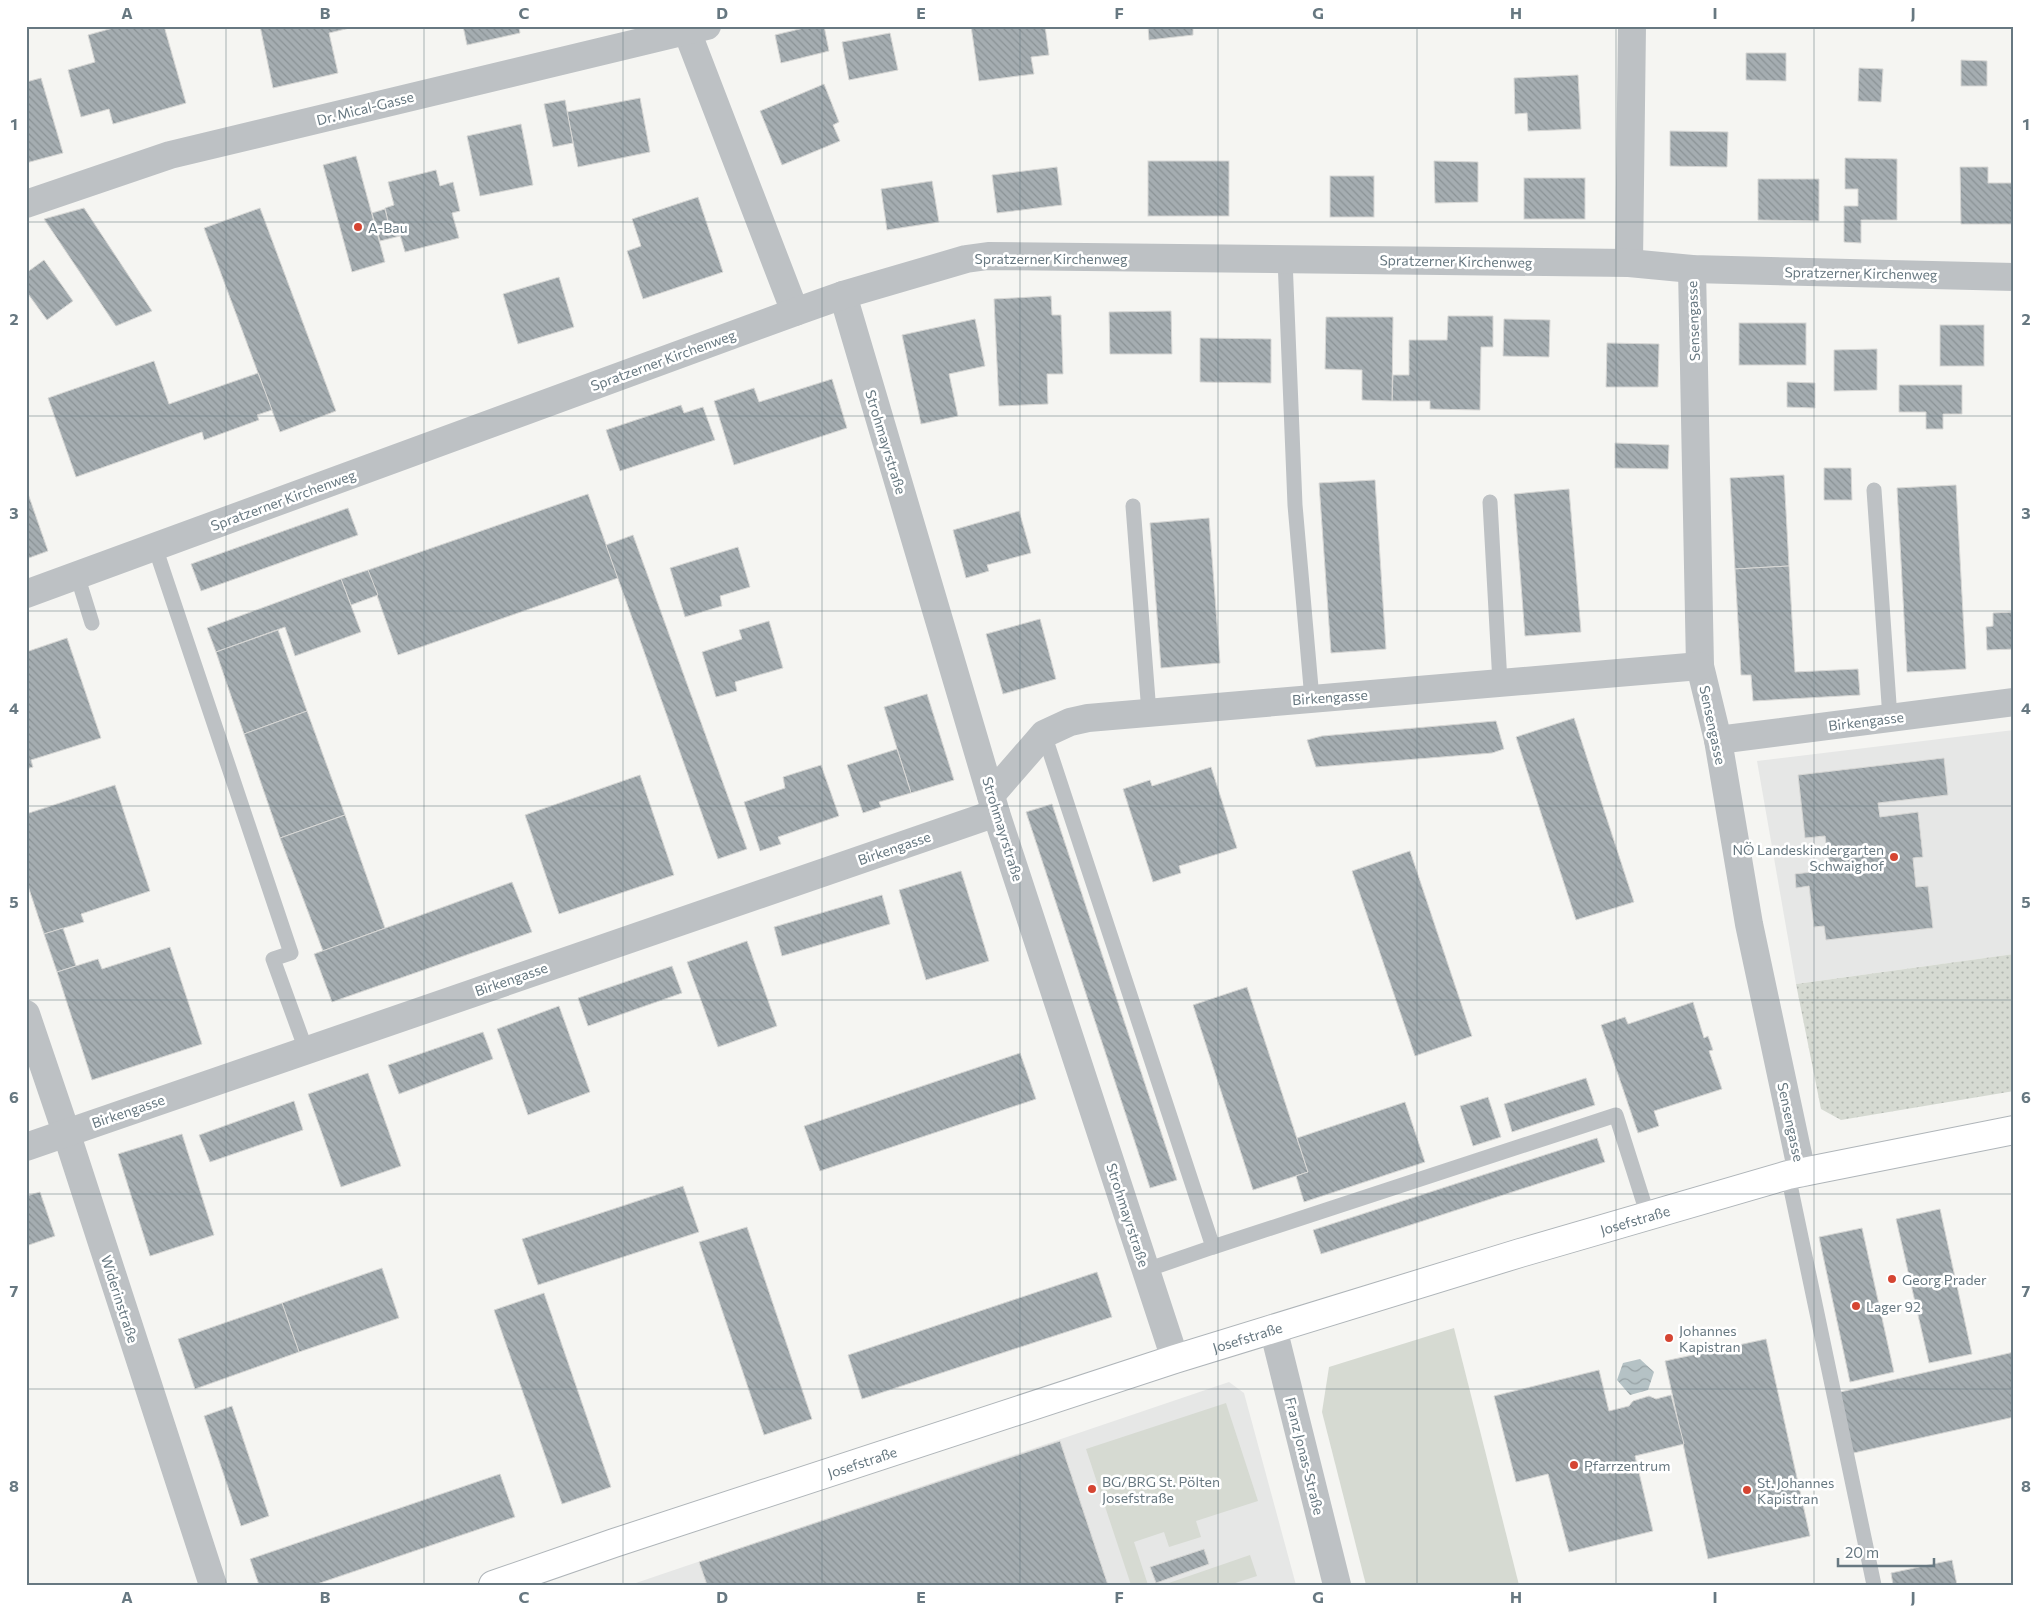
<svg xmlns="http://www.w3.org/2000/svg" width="2040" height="1611" font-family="Commissioner,sans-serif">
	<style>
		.built { fill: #e6e7e6 }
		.green { fill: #d6dad2 }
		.park { fill: url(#park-dots) }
		.water { fill: url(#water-waves) }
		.building { fill: url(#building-back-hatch); stroke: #d7d7d5 }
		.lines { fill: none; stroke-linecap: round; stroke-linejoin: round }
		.secondary-casing { stroke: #afb5b9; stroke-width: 30 }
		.lane { stroke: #bdc1c4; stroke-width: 15 }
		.street { stroke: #bdc1c4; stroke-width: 28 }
		.secondary { stroke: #fff; stroke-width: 28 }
		.grid { fill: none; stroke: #677881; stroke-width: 1; stroke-opacity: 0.55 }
		.poi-dot { fill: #d54532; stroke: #fff; stroke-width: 2 }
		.labels { text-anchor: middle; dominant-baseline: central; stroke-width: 5; stroke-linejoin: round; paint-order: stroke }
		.street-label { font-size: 14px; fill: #677881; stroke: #fff }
		.poi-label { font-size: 14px; fill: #677881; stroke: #fff; text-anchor: start }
		.neatline { fill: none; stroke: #677881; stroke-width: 2 }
		.grid-label { font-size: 16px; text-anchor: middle; font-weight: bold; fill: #677881 }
	</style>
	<defs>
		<pattern id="park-dots" width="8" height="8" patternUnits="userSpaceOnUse" patternTransform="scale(1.25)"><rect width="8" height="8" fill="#d6dad2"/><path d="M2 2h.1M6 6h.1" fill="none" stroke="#b1b6b0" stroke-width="1.8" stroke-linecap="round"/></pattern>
		<pattern id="water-waves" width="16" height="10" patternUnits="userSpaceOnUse" patternTransform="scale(1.25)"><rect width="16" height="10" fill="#b5c2c5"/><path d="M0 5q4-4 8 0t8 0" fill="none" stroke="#97a2a5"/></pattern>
		<pattern id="building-back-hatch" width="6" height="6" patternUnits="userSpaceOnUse" patternTransform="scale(1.25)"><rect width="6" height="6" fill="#a5adb1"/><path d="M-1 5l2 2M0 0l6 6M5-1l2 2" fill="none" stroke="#8a9295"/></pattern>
	</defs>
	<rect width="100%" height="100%" fill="#f5f5f2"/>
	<g class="built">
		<polygon points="2014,730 2014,954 1796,984 1757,761"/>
		<polygon points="1229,1382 1244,1393 1296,1585 630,1585"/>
	</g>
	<g class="green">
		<polygon points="1454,1328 1519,1585 1366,1585 1322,1412 1329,1367"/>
		<polygon points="1226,1403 1258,1501 1196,1521 1201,1537 1169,1547 1164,1532 1134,1542 1148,1585 1131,1585 1086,1449"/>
		<polygon points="1250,1555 1257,1576 1229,1585 1163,1585"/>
	</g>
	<polygon class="park" points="2014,954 2014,1091 1841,1120 1821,1109 1796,984"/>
	<polygon class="water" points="1640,1359 1654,1372 1648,1390 1630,1395 1617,1380 1623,1363"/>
	<g class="building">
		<polygon points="120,26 164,26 186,103 113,124 109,109 81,117 68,70 95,62 88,35"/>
		<polygon points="260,26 358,26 329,33 338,73 273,88"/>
		<polygon points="463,26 519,26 520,33 467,45"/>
		<polygon points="812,26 824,26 829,51 781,63 775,35"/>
		<polygon points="971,26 1045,26 1049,55 1031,57 1034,74 979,81"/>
		<polygon points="1148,26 1193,26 1193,35 1149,40"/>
		<polygon points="890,33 898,70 849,80 842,42"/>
		<polygon points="1746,53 1786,53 1786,81 1746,80"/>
		<polygon points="1961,60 1987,61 1987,86 1961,86"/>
		<polygon points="1859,68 1883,69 1881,102 1858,101"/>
		<polygon points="1578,75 1581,129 1528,131 1527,113 1515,114 1514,78"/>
		<polygon points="41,78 63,153 26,163 26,82"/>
		<polygon points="824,84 839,122 833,125 840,141 782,165 760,111"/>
		<polygon points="640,98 650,152 578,167 567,112"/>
		<polygon points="565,100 573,143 553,147 544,104"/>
		<polygon points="521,124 533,185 480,196 467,136"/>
		<polygon points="1670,131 1728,132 1727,167 1670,166"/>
		<polygon points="356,156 385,262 352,272 323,165"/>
		<polygon points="1845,158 1897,159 1897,220 1861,220 1861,243 1844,242 1844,206 1858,206 1858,189 1845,189"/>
		<rect x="1148" y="161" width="81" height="55"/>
		<polygon points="1434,161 1478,162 1478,202 1435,203"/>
		<polygon points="1057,167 1062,205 997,213 992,175"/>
		<polygon points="1960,167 1988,167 1988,183 2014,183 2014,224 1961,224"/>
		<polygon points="436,170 440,186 453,182 460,211 452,213 459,238 405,252 398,228 390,230 385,208 394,205 388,182"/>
		<rect x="1330" y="176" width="44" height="41"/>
		<rect x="1524" y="178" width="61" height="41"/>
		<polygon points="1758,179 1819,179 1819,221 1758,220"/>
		<polygon points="932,181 939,222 887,230 881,189"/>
		<polygon points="698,197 723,272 643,299 627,251 641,246 632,219"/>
		<polygon points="84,208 152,311 116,326 44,219"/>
		<polygon points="260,208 336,411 280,432 204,228"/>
		<polygon points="385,209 390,230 398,228 400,236 380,241 372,213"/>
		<polygon points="44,260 73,301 47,320 26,291 26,273"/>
		<polygon points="559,277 574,327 518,344 503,294"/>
		<polygon points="1051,296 1052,315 1061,315 1063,374 1047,374 1048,404 999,406 994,299"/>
		<polygon points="1171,311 1172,354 1110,354 1109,312"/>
		<polygon points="1448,316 1493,316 1493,347 1481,347 1480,410 1430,409 1430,401 1392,401 1393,375 1409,375 1409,340 1447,340"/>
		<polygon points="1326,317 1393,317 1392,401 1362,400 1362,370 1325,369"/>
		<polygon points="975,319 985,366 949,374 958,416 921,424 902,335"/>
		<polygon points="1504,319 1550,320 1549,357 1503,356"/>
		<rect x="1739" y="323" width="67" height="42"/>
		<rect x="1940" y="325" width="44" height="41"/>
		<polygon points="1200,338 1271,339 1271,383 1200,382"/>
		<polygon points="1607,343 1659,344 1658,387 1606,387"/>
		<polygon points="1877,349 1877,390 1834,391 1834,350"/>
		<polygon points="154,361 169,404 258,373 272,410 257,415 259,420 204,440 202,432 76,477 48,398"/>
		<polygon points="832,379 847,428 734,465 714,401 754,388 759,402"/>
		<polygon points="1787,382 1815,383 1815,408 1787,407"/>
		<polygon points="1899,385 1962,385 1962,414 1943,414 1943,429 1926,429 1926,412 1899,412"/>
		<polygon points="681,405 684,413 703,407 715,440 620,471 606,430"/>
		<polygon points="1615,443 1669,445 1668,469 1615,468"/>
		<polygon points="1824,468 1851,468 1852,500 1824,500"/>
		<polygon points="1784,475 1789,566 1735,569 1730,478"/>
		<polygon points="1375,480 1386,649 1331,653 1319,483"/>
		<polygon points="1956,485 1966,669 1907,672 1897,488"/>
		<polygon points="26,488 48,551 26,559"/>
		<polygon points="1569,489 1581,632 1525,636 1514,494"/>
		<polygon points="588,494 618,578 398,655 368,570"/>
		<polygon points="348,508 358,535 201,591 191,564"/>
		<polygon points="1019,511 1031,553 987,565 989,571 966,578 953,530"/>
		<polygon points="1209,518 1220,663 1161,668 1150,523"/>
		<polygon points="633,535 747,849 718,859 606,545"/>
		<polygon points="738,547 750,587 720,596 722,606 685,617 670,568"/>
		<polygon points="1789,566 1795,672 1858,669 1860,695 1753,701 1751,675 1741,675 1735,569"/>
		<polygon points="368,570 378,595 351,605 341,579"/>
		<polygon points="341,579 361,632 295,656 285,627 216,652 207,628"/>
		<polygon points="2014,612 2014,649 1987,650 1986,627 1993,626 1993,613"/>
		<polygon points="1040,619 1056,679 1003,694 986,634"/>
		<polygon points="769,621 783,668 735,682 737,691 716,697 702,652 742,639 739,630"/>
		<polygon points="278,630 307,711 244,734 216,652"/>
		<polygon points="67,638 101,738 31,760 33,767 26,769 26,652"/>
		<polygon points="927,694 954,780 911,793 884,707"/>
		<polygon points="307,711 345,815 280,838 244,734"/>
		<polygon points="1574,718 1634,902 1576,920 1516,737"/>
		<polygon points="1496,721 1504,749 1492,753 1316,767 1307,740 1322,736"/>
		<polygon points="897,749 911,793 879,802 881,807 863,813 847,765"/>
		<polygon points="1944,758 1948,795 1878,803 1880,817 1918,812 1923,857 1913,858 1916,887 1928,886 1933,928 1826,940 1824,926 1814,927 1809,886 1796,888 1795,874 1829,870 1825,836 1805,838 1798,775"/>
		<polygon points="821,765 839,816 778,837 781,844 760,851 744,802 785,788 783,777"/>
		<polygon points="1211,767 1237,848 1179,866 1181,873 1153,882 1123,789 1150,780 1152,786"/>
		<polygon points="640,775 674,875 559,914 525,815"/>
		<polygon points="115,785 150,891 81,914 84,922 44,934 26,880 26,814"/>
		<polygon points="1052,804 1177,1180 1150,1188 1026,812"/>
		<polygon points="345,815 385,928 323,951 280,838"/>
		<polygon points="1410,851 1472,1036 1415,1056 1352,871"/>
		<polygon points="961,871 989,961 926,980 899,890"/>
		<polygon points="512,882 532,932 332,1002 314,954"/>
		<polygon points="882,895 890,924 782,956 774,927"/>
		<polygon points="63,928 76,966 57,972 44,934"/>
		<polygon points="747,941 777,1026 718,1047 687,962"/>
		<polygon points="170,947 202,1044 92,1080 57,972 98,959 102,969"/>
		<polygon points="672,966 682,993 588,1026 578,998"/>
		<polygon points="1247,987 1308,1172 1253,1190 1193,1005"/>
		<polygon points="1693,1002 1704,1038 1708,1036 1713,1050 1709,1051 1722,1089 1654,1111 1659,1126 1638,1133 1601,1025 1625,1017 1628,1024"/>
		<polygon points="559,1006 590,1092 528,1115 497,1029"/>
		<polygon points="483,1032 493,1059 399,1094 388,1065"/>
		<polygon points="1020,1053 1036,1099 820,1171 804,1126"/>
		<polygon points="368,1073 401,1166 341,1187 308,1094"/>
		<polygon points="1586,1078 1595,1105 1512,1132 1504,1104"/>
		<polygon points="1488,1097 1501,1137 1473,1146 1460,1106"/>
		<polygon points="294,1101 303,1130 210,1162 199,1135"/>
		<polygon points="1405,1102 1425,1162 1304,1202 1296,1176 1308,1172 1297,1138"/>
		<polygon points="182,1134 214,1235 150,1256 118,1154"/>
		<polygon points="1597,1138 1605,1162 1321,1254 1313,1230"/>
		<polygon points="683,1186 699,1232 538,1285 522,1239"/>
		<polygon points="40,1192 55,1236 26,1246 26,1196"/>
		<polygon points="1940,1209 1972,1354 1929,1363 1896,1219"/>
		<polygon points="747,1227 812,1419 764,1435 699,1242"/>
		<polygon points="1862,1228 1894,1372 1850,1382 1819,1237"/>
		<polygon points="382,1268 399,1318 299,1352 282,1303"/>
		<polygon points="1097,1272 1112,1317 862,1399 848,1355"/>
		<polygon points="544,1293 611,1487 562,1504 494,1310"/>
		<polygon points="282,1303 299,1352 195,1389 178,1339"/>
		<polygon points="1766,1339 1810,1536 1708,1559 1665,1361"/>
		<polygon points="2014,1352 2014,1417 1849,1454 1836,1393"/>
		<polygon points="1599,1370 1609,1411 1629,1406 1633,1401 1649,1396 1656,1399 1671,1395 1684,1444 1635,1456 1653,1531 1569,1552 1548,1474 1516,1482 1494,1396"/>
		<polygon points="232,1406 269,1516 241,1526 204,1416"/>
		<polygon points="1060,1441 1108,1585 707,1585 699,1562"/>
		<polygon points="500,1474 515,1517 314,1585 259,1585 250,1559"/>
		<polygon points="1204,1549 1209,1564 1156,1583 1150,1567"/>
		<polygon points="1952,1560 1957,1585 1893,1585 1891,1573"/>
	</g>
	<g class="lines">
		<g class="secondary-casing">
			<g id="secondary">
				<path id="s1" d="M 493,1585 L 614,1543 L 1175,1359 L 1520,1253 L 1788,1175 L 2014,1130"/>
			</g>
		</g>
		<g class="lane">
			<polyline points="1285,259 1295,505 1312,699"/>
			<polyline points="1874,490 1890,718"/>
			<polyline points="1490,502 1500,683"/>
			<polyline points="1133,506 1149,713"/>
			<polyline points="155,547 291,953 273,959 306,1050"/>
			<polyline points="77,575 92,623"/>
			<polyline points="1044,734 1213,1247 1616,1115 1648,1216"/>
			<polyline points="1788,1175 1874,1585"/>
			<polyline points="1146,1270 1213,1247"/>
		</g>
		<g class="street">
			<polyline points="685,26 795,312"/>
			<polyline points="26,204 170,155 707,26"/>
			<polyline points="1629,263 1632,26"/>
			<polyline points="1692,269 1700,666 1718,740 1749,924 1802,1173"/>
			<polyline points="843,295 996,813 1175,1359"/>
			<polyline points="26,594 795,312 843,295 966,259 988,256 1629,263 1692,269 2014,277"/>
			<polyline points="1718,740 2014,702"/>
			<polyline points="991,795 1044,734 1070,722 1088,718 1700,666"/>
			<polyline points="26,1014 66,1132 213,1585"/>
			<polyline points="26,1147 996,813"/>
			<polyline points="1273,1328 1337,1585"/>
		</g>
		<use href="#secondary" class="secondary"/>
	</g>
	<path class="grid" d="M 226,26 L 226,1585M 424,26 L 424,1585M 623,26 L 623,1585M 822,26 L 822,1585M 1020,26 L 1020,1585M 1218,26 L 1218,1585M 1417,26 L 1417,1585M 1616,26 L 1616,1585M 1814,26 L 1814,1585M 26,222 L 2014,222M 26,416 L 2014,416M 26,611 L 2014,611M 26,806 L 2014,806M 26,1000 L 2014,1000M 26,1194 L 2014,1194M 26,1389 L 2014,1389"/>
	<g class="poi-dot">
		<circle cx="358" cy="227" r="5"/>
		<circle cx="1894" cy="857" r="5"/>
		<circle cx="1892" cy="1279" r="5"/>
		<circle cx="1856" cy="1306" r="5"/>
		<circle cx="1669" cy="1338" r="5"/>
		<circle cx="1574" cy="1465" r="5"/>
		<circle cx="1092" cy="1489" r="5"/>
		<circle cx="1747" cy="1490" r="5"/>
	</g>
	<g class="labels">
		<g class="street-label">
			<text transform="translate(365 108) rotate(-14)">Dr. Mical-Gasse</text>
			<text x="1051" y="258">Spratzerner Kirchenweg</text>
			<text transform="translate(1456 261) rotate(1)">Spratzerner Kirchenweg</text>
			<text transform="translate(1861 273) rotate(1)">Spratzerner Kirchenweg</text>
			<text transform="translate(1693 321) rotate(-92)">Sensengasse</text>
			<text transform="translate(663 360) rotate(-20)">Spratzerner Kirchenweg</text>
			<text transform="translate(886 442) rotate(73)">Strohmayrstraße</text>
			<text transform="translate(283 500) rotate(-20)">Spratzerner Kirchenweg</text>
			<text transform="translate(1330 697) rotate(-4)">Birkengasse</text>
			<text transform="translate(1866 721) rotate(-7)">Birkengasse</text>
			<text transform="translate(1713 725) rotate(78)">Sensengasse</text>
			<text transform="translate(1003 829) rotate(73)">Strohmayrstraße</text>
			<text transform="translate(894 848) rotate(-19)">Birkengasse</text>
			<text transform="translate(511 979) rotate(-19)">Birkengasse</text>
			<text transform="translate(128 1111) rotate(-19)">Birkengasse</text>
			<text transform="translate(1791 1122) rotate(78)">Sensengasse</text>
			<text transform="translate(1128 1215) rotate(72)">Strohmayrstraße</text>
			<text stroke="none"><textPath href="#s1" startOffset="1199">Josefstraße</textPath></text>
			<text transform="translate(120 1299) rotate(72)">Widerinstraße</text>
			<text stroke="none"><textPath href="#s1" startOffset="794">Josefstraße</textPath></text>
			<text transform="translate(1305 1456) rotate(76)">Franz Jonas-Straße</text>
			<text stroke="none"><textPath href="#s1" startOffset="389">Josefstraße</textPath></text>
		</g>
		<g class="poi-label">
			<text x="368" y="227">A-Bau</text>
			<text x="1884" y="849" text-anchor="end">NÖ Landeskindergarten<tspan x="1884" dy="16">Schwaighof</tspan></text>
			<text x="1902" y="1279">Georg Prader</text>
			<text x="1866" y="1306">Lager 92</text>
			<text x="1679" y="1330">Johannes<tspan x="1679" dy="16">Kapistran</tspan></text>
			<text x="1584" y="1465">Pfarrzentrum</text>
			<text x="1102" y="1481">BG/BRG St. Pölten<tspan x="1102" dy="16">Josefstraße</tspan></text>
			<text x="1757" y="1482">St. Johannes<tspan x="1757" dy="16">Kapistran</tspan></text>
		</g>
	</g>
	<rect width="2040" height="1611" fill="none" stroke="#ffffff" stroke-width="55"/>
	<path d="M1838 1558v8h96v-8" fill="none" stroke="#677881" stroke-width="2.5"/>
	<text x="1845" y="1558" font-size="15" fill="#677881" stroke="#ffffff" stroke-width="4" paint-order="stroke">20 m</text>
	<rect x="28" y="28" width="1984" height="1556" class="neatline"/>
	<g class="grid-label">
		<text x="127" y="19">A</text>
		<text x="325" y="19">B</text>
		<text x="524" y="19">C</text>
		<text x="722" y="19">D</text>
		<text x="921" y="19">E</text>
		<text x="1119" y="19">F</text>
		<text x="1318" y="19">G</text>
		<text x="1516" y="19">H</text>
		<text x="1715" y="19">I</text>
		<text x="1913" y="19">J</text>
		<text x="14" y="130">1</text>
		<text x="2026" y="130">1</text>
		<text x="14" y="325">2</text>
		<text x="2026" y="325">2</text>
		<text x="14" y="519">3</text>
		<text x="2026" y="519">3</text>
		<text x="14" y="714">4</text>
		<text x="2026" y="714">4</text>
		<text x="14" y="908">5</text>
		<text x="2026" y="908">5</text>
		<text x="14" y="1103">6</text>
		<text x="2026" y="1103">6</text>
		<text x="14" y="1297">7</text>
		<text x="2026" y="1297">7</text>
		<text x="14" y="1492">8</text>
		<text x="2026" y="1492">8</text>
		<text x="127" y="1603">A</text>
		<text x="325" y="1603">B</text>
		<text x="524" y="1603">C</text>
		<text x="722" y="1603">D</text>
		<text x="921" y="1603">E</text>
		<text x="1119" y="1603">F</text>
		<text x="1318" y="1603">G</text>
		<text x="1516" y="1603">H</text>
		<text x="1715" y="1603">I</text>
		<text x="1913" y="1603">J</text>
	</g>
</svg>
